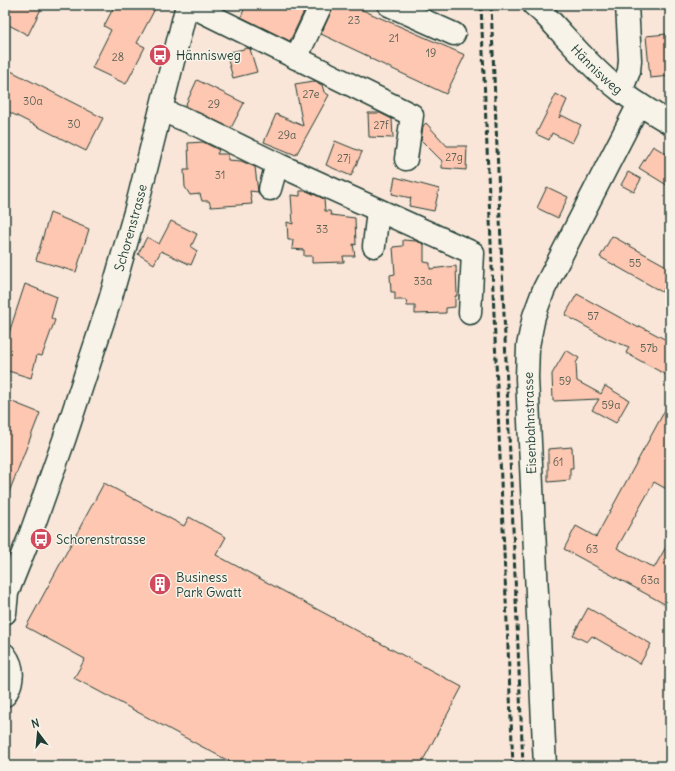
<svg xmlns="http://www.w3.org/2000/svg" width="675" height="771" font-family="Delius,sans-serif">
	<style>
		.building { fill: #fec7b1; stroke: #1f3d34 }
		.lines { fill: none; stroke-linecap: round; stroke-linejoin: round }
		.minor-casing { stroke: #1f3d34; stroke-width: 25 }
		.tertiary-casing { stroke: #1f3d34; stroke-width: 25 }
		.minor { stroke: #f7f3e8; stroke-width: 22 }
		.tertiary { stroke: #f7f3e8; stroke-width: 22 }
		.rail { stroke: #1f3d34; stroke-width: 3; stroke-dasharray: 6 3; stroke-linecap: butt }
		.labels { text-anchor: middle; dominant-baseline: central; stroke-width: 3; stroke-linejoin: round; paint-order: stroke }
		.number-label { font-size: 11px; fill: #576053 }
		.poi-label { font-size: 13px; fill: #1f3d34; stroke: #f7f3e8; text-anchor: start }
		.street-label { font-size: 13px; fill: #1f3d34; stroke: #f7f3e8 }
	</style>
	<rect width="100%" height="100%" fill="#f9e6d8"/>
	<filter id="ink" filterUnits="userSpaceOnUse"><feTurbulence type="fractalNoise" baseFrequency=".025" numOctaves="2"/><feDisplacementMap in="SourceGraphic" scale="8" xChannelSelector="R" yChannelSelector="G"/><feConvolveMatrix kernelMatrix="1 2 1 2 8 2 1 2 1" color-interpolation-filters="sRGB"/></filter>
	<g filter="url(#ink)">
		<g class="building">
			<polygon points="5,5 43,5 28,35 5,23"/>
			<polygon points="115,5 157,5 137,43 145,47 126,84 92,68 111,30 104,26"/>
			<polygon points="246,5 301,5 306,7 290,41 241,17"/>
			<polygon points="333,5 351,5 465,55 446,94 369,58 370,57 321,34 332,10"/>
			<polygon points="667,34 670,55 670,76 650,78 646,36"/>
			<polygon points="248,48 250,49 257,72 233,78 226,53"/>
			<polygon points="5,68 103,118 86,151 5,110"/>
			<polygon points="197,80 244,103 231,128 185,106"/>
			<polygon points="314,81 322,85 324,92 329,95 296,155 264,142 276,114 303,126 295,84"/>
			<polygon points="556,94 567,100 559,118 561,115 581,125 572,143 552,133 549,140 536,134"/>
			<polygon points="368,113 380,113 392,119 393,138 369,137"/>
			<polygon points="426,123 447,146 467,146 466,170 442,168 442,161 421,140 423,126"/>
			<polygon points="335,141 362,152 351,176 326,165"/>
			<polygon points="203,142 219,150 217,154 228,154 228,160 241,161 255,167 258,192 250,191 252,204 211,207 209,201 202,201 200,194 190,195 185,187 184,170 189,170 188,143"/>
			<polygon points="653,146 670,156 670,187 639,168"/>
			<polygon points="628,172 641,179 634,192 621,185"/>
			<polygon points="395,177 439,189 434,211 409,206 411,198 392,194"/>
			<polygon points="547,187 568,197 558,218 537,208"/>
			<polygon points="300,191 307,191 324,199 325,211 330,211 331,215 355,218 356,245 353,244 355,256 343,256 344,262 312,263 312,256 304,256 304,250 292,249 293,240 288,240 287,222 293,224 291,195 300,196"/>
			<polygon points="50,213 89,229 76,272 36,260"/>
			<polygon points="171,221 197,234 191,247 197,251 191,265 161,251 154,264 138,254 147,237 159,244"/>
			<polygon points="612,236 670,268 670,278 662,292 600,257"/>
			<polygon points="403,240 416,241 424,244 424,262 430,263 430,269 456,266 457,296 455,296 455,307 446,308 446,313 415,314 415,306 407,306 406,300 395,300 395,292 391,292 390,275 395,274 393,247 403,246"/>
			<polygon points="25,284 57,297 51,318 55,320 42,356 37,355 31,378 5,370 5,345"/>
			<polygon points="577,294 639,328 640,326 670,342 670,377 626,353 629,347 608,339 565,315"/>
			<polygon points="566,350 579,358 576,363 577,381 601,394 605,386 629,400 616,423 592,410 599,399 553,401 552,374"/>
			<polygon points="5,399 40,413 6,500 5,500"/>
			<polygon points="670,401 670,491 654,482 617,548 654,568 670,540 670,607 564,549 576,526 596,537"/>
			<polygon points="572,447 573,468 570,468 570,480 548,482 548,449"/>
			<polygon points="104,483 184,526 189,517 226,537 216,555 462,687 420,766 238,766 74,678 85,659 26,627"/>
			<polygon points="588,608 651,644 640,664 592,636 587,642 573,635"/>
		</g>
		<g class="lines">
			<g class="minor-casing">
				<g id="minor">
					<polyline points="189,5 412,115 406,159"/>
					<polyline points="389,5 454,34"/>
					<polyline points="296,58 321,5"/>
					<polyline points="621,91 629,71 630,60 627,5"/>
					<polyline points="161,110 197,125 277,164 473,253 470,313"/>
					<polyline points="270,189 277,164"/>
					<polyline points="374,246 378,210"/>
					<polyline points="545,766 527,378 528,346 534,316 544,289 639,104"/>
				</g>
			</g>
			<g class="tertiary-casing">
				<g id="tertiary">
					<path id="s1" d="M 534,5 L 543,13 C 568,39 592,69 621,91 C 636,103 653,113 670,123"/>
					<path id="s2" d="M 5,613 L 7,593 L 31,533 L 64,440 L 110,300 L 137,205 L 187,5"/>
					<path d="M 5,655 C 15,668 13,682 5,695"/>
				</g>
			</g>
			<use href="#minor" class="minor"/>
			<use href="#tertiary" class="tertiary"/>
			<g class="rail">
				<polyline points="481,5 513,766"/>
				<polyline points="491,5 523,766"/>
			</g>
		</g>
	</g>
	<defs>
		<g id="bus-disc" transform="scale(1.15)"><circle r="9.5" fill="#d1495b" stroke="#f7f3e8"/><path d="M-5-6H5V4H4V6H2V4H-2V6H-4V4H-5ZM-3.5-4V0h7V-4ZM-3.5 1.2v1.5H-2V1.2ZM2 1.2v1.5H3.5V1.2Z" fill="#fff"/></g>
		<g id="building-disc" transform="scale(1.15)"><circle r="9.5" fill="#d1495b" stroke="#f7f3e8"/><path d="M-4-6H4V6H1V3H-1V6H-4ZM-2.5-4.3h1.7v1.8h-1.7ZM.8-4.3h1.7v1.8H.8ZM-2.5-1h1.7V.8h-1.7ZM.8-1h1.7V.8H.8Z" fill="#fff"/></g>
	</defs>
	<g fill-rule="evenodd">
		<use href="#bus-disc" x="160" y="55"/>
		<use href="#bus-disc" x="41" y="539"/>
		<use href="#building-disc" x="160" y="584"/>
	</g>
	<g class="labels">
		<g class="number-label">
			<text x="354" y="20">23</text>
			<text x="394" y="38">21</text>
			<text x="431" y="53">19</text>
			<text x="118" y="57">28</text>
			<text x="311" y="94">27e</text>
			<text x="33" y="101">30a</text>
			<text x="214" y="104">29</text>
			<text x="74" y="124">30</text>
			<text x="381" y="125">27f</text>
			<text x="287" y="135">29a</text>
			<text x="454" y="157">27g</text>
			<text x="344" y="158">27j</text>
			<text x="220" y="175">31</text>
			<text x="322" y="229">33</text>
			<text x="635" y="263">55</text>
			<text x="423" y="281">33a</text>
			<text x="593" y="316">57</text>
			<text x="649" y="348">57b</text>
			<text x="565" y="381">59</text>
			<text x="611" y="405">59a</text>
			<text x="558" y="462">61</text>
			<text x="592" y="549">63</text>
			<text x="650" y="580">63a</text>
		</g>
		<g class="poi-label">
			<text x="176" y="55">Hännisweg</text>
			<text x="56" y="539">Schorenstrasse</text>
			<text x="176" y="577">Business<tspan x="176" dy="15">Park Gwatt</tspan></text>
		</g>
		<g class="street-label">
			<text stroke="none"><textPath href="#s1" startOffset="90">Hännisweg</textPath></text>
			<text stroke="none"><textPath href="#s2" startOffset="406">Schorenstrasse</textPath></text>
			<text transform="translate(530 423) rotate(-92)">Eisenbahnstrasse</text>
		</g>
	</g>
	<rect width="675" height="771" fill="none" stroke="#f7f3e8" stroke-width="20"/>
	<rect x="10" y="10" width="655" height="751" fill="none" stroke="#1f3d34" stroke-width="1.5" filter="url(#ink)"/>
	<g transform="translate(38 733) rotate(344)" stroke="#f7f3e8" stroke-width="3" paint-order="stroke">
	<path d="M0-3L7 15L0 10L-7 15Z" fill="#1f3d34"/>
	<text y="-6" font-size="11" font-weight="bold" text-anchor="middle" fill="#1f3d34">N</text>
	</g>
</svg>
